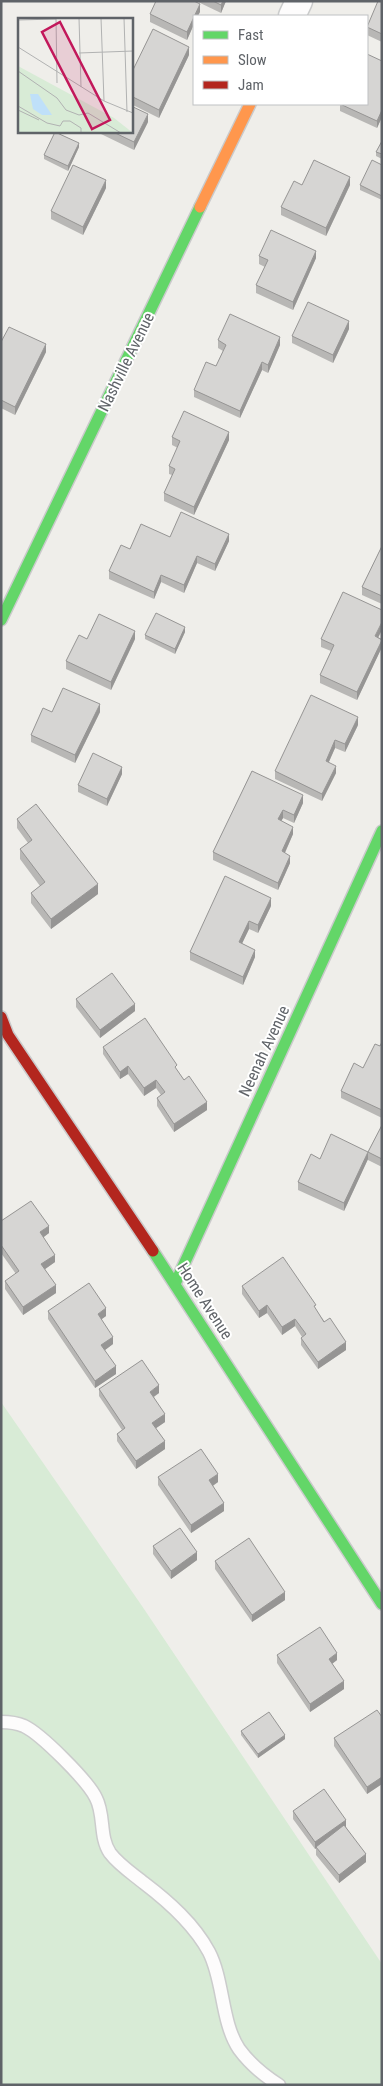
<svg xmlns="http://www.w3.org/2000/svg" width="383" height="2086" font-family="'Roboto Condensed',sans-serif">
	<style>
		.green { fill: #d8ebd6 }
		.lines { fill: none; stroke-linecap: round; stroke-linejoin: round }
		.lane-casing { stroke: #cbcccc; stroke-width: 15 }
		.street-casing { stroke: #cbcccc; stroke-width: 29 }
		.fast-casing { stroke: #cacacb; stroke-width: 14 }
		.slow-casing { stroke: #cacacb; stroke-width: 14 }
		.jam-casing { stroke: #cacacb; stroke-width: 14 }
		.lane { stroke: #fdfcfc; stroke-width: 12 }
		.street { stroke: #fdfcfc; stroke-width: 26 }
		.fast { stroke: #63d668; stroke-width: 11 }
		.slow { stroke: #ff974d; stroke-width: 11 }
		.jam { stroke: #b3261e; stroke-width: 11 }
		.wall { fill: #b8b7b5 }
		.shaded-wall { fill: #969594 }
		.building { fill: #d6d5d3; stroke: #969594 }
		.labels { text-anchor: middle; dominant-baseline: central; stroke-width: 4; stroke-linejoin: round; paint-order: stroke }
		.street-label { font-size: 16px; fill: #5f6368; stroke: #fff }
		.inset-road { fill: none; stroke: #b1b2b2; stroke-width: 1 }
		.view { fill: #c2185b; fill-opacity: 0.15; stroke: #c2185b; stroke-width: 2.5 }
		.inset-edge { fill: none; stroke: #5f6368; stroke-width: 2.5 }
	</style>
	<rect width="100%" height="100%" fill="#efeeea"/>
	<polygon class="green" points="1,1402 142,1606 382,1964 382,2085 1,2085"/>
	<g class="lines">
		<g class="lane-casing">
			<path id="lane" d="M 1,1722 C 9,1722 17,1723 24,1726 C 41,1734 88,1781 96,1798 C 105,1815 99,1837 110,1853 C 119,1865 133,1874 144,1883 C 169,1902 194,1924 209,1952 C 224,1981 221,2022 239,2049 C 250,2064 263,2075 279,2085"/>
		</g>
		<g class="street-casing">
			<polyline id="street" points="292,16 299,1"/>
		</g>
		<g class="fast-casing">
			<g id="fast">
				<polyline points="1,620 200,207"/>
				<polyline points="153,1251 382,1604"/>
				<polyline points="175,1284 382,831"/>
			</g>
		</g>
		<g class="slow-casing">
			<polyline id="slow" points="200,207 250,104"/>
		</g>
		<g class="jam-casing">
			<polyline id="jam" points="1,1017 8,1035 153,1251"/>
		</g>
		<use href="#lane" class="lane"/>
		<use href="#street" class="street"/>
		<use href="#fast" class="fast"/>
		<use href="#slow" class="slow"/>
		<use href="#jam" class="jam"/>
	</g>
	<g class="wall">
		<polygon points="196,1 226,1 221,13"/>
		<polygon points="382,2 382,42 367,35 367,27"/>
		<polygon points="200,12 194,16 194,24 187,40 150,22 150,14"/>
		<polygon points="189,55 159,118 131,104 131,74"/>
		<polygon points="382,61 382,117 377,128 340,111 340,104"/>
		<polygon points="148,122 134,150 101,134 101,131 131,131"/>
		<polygon points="382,141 382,159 376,156 376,152"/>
		<polygon points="79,147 68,171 44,159 44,155"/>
		<polygon points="382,165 382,200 360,190 360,185"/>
		<polygon points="302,185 350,185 326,236 281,215 281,207"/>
		<polygon points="106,188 83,235 51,219 51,211"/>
		<polygon points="259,256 316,258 293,310 256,293 256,285 265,267 259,264"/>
		<polygon points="349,329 333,363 292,343 292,336"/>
		<polygon points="218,340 280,345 268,373 262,370 240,418 194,397 194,390 216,366 223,351 218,348"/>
		<polygon points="1,342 46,352 15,415 1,408"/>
		<polygon points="172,437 229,440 194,515 164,501 164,493 172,475 169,474 169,466 178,448 172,445"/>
		<polygon points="170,537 229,541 215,571 197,563 184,593 161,582 154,599 109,579 109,571 130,549"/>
		<polygon points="382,546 382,604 362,595 362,587"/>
		<polygon points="185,632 175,654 145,639 145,635"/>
		<polygon points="378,637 382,639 382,647 357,700 320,683 320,675 331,651 321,647 321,639"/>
		<polygon points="135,639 111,690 66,669 66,661"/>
		<polygon points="52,712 100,712 75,763 31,742 31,735"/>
		<polygon points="358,725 345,752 335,748 329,762 336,773 322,801 275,779 275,771"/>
		<polygon points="252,771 303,803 294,823 283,818 281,821 293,834 285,853 290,863 278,890 213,860 213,852"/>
		<polygon points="122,774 107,806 78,792 78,785"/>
		<polygon points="17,819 98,894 51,929 31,903 31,893 40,886 20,859 20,849 28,843 17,828"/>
		<polygon points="271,906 258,933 249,929 242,943 255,957 243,985 190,960 190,952"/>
		<polygon points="76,999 135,1011 100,1038 76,1007"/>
		<polygon points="382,1042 382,1118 341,1098 341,1091 363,1068 380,1046"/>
		<polygon points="103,1047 177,1070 184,1080 207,1110 174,1132 157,1106 157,1098 161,1095 156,1088 144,1096 128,1074 120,1079 103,1054"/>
		<polygon points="382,1125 382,1167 368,1160 368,1152"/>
		<polygon points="320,1159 368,1159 344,1211 298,1190 298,1182"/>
		<polygon points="1,1221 49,1233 43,1237 55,1262 45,1269 56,1293 23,1315 5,1289 5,1281 16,1274 1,1253"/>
		<polygon points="242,1286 316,1310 346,1350 318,1369 301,1345 301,1338 302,1337 295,1326 282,1335 267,1313 259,1318 242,1294"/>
		<polygon points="48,1311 106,1316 101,1319 113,1344 105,1350 116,1374 95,1388 48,1319"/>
		<polygon points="99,1389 159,1393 154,1397 165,1422 156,1428 165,1449 136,1469 117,1441 117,1434 122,1430 99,1396"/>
		<polygon points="158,1477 218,1482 213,1486 224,1511 191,1533 158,1485"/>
		<polygon points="153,1546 197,1560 171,1579 153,1554"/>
		<polygon points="215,1561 285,1600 252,1622 215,1569"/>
		<polygon points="277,1655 337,1660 332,1664 344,1689 310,1712 277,1663"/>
		<polygon points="382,1717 382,1784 367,1794 334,1746 334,1738"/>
		<polygon points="241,1731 285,1739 258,1758 241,1735"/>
		<polygon points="293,1811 346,1827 366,1862 339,1883 316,1855 316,1848 315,1849 293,1819"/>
	</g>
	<g class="shaded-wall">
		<polygon points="223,1 226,1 221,13 221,5"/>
		<polygon points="200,4 200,12 198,16 194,16"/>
		<polygon points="194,17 194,24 187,40 187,32"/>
		<polygon points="189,47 189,55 159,118 159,110"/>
		<polygon points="382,110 382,117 377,128 377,121"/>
		<polygon points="148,114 148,122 134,150 134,142"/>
		<polygon points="79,143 79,147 68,171 68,166"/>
		<polygon points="350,177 350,185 326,236 326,228"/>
		<polygon points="106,180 106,188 83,235 83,227"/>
		<polygon points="316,251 316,258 293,310 293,302"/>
		<polygon points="349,321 349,329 333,363 333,355"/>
		<polygon points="280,337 280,345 268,373 268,365"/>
		<polygon points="46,344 46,352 15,415 15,407"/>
		<polygon points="262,362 262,370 240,418 240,411"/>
		<polygon points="229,432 229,440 194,515 194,507"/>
		<polygon points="229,534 229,541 215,571 215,564"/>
		<polygon points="197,556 197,563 184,593 184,585"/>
		<polygon points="161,575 161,582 154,599 154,592"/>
		<polygon points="382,622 382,630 375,644 375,636"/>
		<polygon points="185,627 185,632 175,654 175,649"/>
		<polygon points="135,631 135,639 111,690 111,682"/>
		<polygon points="382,640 382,647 357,700 357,692"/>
		<polygon points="100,704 100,712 75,763 75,755"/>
		<polygon points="358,717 358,725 345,752 345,744"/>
		<polygon points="335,740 335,748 326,768 326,761"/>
		<polygon points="336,766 336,773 322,801 322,794"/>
		<polygon points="122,767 122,774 107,806 107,799"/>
		<polygon points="303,795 303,803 294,823 294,815"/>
		<polygon points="283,810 283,818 278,827 278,819"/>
		<polygon points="293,827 293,834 282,859 282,851"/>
		<polygon points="290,856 290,863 278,890 278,883"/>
		<polygon points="98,884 98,894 51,929 51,919"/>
		<polygon points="271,898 271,906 258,933 258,925"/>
		<polygon points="249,921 249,929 239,950 239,942"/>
		<polygon points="255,950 255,957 243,985 243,977"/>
		<polygon points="135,1004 135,1011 100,1038 100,1030"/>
		<polygon points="128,1066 128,1074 120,1079 120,1072"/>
		<polygon points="156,1080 156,1088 144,1096 144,1088"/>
		<polygon points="207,1102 207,1110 174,1132 174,1124"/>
		<polygon points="368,1152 368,1159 344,1211 344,1203"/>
		<polygon points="49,1226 49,1233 40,1240 40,1232"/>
		<polygon points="55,1255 55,1262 41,1272 41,1264"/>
		<polygon points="56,1285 56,1293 23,1315 23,1307"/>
		<polygon points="267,1305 267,1313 259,1318 259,1311"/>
		<polygon points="106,1308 106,1316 98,1322 98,1314"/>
		<polygon points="295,1319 295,1326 282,1335 282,1327"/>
		<polygon points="113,1337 113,1344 101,1353 101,1345"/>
		<polygon points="346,1342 346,1350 318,1369 318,1362"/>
		<polygon points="116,1366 116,1374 95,1388 95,1381"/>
		<polygon points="159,1385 159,1393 150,1399 150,1392"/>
		<polygon points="165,1414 165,1422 152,1431 152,1423"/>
		<polygon points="165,1441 165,1449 136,1469 136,1461"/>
		<polygon points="218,1474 218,1482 209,1488 209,1480"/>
		<polygon points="224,1503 224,1511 191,1533 191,1525"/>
		<polygon points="197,1552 197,1560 171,1579 171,1571"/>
		<polygon points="285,1592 285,1600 252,1622 252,1615"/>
		<polygon points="337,1653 337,1660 329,1666 329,1659"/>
		<polygon points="344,1681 344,1689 310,1712 310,1704"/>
		<polygon points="285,1735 285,1739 258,1758 258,1754"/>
		<polygon points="382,1777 382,1784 367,1794 367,1787"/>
		<polygon points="346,1820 346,1827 315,1849 315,1842"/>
		<polygon points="366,1854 366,1862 339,1883 339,1875"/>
	</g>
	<g class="building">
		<polygon points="156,1 194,1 200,4 187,32 150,14"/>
		<polygon points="213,1 223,1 221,5"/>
		<polygon points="378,1 382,2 382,34 367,27"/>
		<polygon points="153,29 189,47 159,110 131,96 131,74"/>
		<polygon points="367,54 382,61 382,110 377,121 340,104 367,104"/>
		<polygon points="131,106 148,114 134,142 111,131 131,131"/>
		<polygon points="55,132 79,143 68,166 44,155"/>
		<polygon points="382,141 382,154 376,152"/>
		<polygon points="314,160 350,177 326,228 281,207 294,181 302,185"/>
		<polygon points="372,160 382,165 382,196 360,185"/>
		<polygon points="73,165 106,180 83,227 51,211"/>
		<polygon points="271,230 316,251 293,302 256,285 268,260 259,256"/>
		<polygon points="308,302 349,321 333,355 292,336"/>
		<polygon points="230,314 280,337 268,365 262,362 240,411 194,390 206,362 216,366 226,345 218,340"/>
		<polygon points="9,327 46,344 15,407 1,400 1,342"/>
		<polygon points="184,411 229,432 194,507 164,493 175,469 169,466 180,441 172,437"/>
		<polygon points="181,512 229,534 215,564 197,556 184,585 161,575 154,592 109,571 121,545 130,549 141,524 170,537"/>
		<polygon points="382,546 382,596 362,587"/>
		<polygon points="343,592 382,610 382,622 375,636 382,640 357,692 320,675 334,645 321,639"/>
		<polygon points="156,613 185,627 175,649 145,635"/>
		<polygon points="99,614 135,631 111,682 66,661 79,635 87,639"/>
		<polygon points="63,688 100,704 75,755 31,735 43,708 52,712"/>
		<polygon points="311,695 358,717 345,744 335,740 326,761 336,766 322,794 275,771"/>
		<polygon points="93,753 122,767 107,799 78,785"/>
		<polygon points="252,771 303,795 294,815 283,810 278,819 293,827 282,851 290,856 278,883 213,852"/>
		<polygon points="36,804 98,884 51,919 31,893 45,882 20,849 32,840 17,819"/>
		<polygon points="225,876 271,898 258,925 249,921 239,942 255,950 243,977 190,952"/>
		<polygon points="112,973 135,1004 100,1030 76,999"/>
		<polygon points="145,1018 177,1065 175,1067 184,1080 189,1076 207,1102 174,1124 157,1098 165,1092 156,1080 144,1088 128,1066 120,1072 103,1047"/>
		<polygon points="382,1042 382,1110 341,1091 354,1063 363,1068 375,1044 380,1046"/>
		<polygon points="382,1125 382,1159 368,1152"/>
		<polygon points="331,1134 368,1152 344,1203 298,1182 311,1154 320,1159"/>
		<polygon points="31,1201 49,1226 40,1232 55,1255 41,1264 56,1285 23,1307 5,1281 19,1271 1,1245 1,1221"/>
		<polygon points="283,1257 316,1305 314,1306 324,1322 330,1318 346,1342 318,1362 301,1338 306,1334 295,1319 282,1327 267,1305 259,1311 242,1286"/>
		<polygon points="89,1283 106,1308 98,1314 113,1337 101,1345 116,1366 95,1381 48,1311"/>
		<polygon points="142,1360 159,1385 150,1392 165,1414 152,1423 165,1441 136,1461 117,1434 125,1428 99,1389"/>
		<polygon points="201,1449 218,1474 209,1480 224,1503 191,1525 158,1477"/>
		<polygon points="180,1528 197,1552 171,1571 153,1546"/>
		<polygon points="249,1538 285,1592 252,1615 215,1561"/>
		<polygon points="320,1627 337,1653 329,1659 344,1681 310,1704 277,1655"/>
		<polygon points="377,1710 382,1717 382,1777 367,1787 334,1738"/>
		<polygon points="269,1712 285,1735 258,1754 241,1731"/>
		<polygon points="324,1789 346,1820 315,1842 293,1811"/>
		<polygon points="344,1825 366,1854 339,1875 316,1847"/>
	</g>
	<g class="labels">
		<g class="street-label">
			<text transform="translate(126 362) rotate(-64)">Nashville Avenue</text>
			<text transform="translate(264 1051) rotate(-65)">Neenah Avenue</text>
			<text transform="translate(205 1301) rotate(57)">Home Avenue</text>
		</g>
	</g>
	<g transform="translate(18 18)">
		<rect width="115" height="115" fill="#efeeea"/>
		<path d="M 0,48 L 96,100 L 115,115 L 0,115 Z" fill="#d8ebd6"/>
		<path d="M 12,76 L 20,76 L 34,97 L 24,97 L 15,91 Z" fill="#bfe0f9"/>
		<path class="inset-road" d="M 38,0 L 39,65M 61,0 L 63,69M 83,0 L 86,83M 106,0 L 109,94M 0,2 L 38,1M 0,29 L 86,83 L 115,95M 61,35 L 115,33M 0,53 L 39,80 L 48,92 L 61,97 L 70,95 L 103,115M 0,88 L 29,105 L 42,108M 0,92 L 21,102M 42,108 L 45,103 L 52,103 L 63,110 L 63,115"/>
		<path class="view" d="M 42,4 L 92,102 L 74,111 L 24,14 Z"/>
		<rect width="115" height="115" class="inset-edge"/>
	</g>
	<rect width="383" height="2086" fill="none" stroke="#5f6368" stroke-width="5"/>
	<rect x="193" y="15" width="175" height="90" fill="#ffffff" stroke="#bfc1c3"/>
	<rect x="203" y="31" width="25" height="8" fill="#63d668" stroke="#bfc1c3"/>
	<text x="238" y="40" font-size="15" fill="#5f6368">Fast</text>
	<rect x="203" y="56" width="25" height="8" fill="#ff974d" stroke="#bfc1c3"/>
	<text x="238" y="65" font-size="15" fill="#5f6368">Slow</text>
	<rect x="203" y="81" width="25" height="8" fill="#b3261e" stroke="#bfc1c3"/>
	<text x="238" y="90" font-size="15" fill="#5f6368">Jam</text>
</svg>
